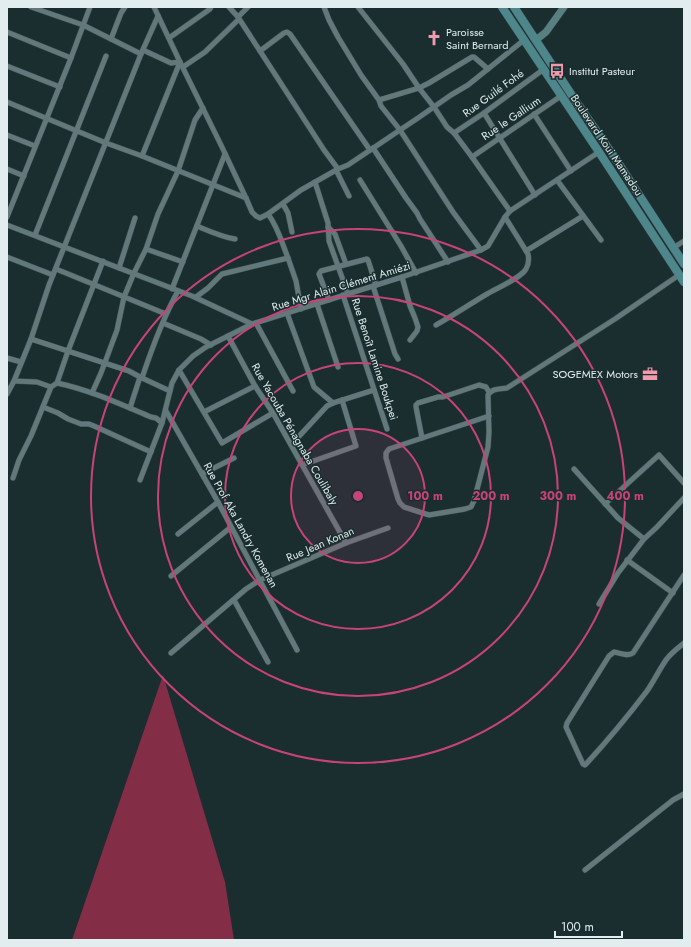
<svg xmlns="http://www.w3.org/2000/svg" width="691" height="947" font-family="Jost,sans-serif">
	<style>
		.forest { fill: #842d46 }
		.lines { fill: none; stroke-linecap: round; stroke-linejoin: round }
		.street-casing { stroke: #384a4b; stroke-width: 6 }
		.secondary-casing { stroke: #384a4b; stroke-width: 8 }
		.primary-casing { stroke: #384a4b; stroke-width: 9 }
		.street { stroke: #62787a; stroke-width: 5 }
		.secondary { stroke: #587f82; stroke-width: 7 }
		.primary { stroke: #4d868b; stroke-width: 8 }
		.ring { fill: none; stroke: #c84378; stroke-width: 2 }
		.labels { text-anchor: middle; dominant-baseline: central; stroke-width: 3; stroke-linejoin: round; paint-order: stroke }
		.poi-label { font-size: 11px; fill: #e1edee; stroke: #1a2e30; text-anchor: start }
		.street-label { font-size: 11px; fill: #e1edee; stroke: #1a2e30 }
		.centre { fill: #c84378; stroke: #1a2e30; stroke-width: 2 }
		.ring-label { font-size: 12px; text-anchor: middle; font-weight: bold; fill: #c84378; stroke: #1a2e30; stroke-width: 3; stroke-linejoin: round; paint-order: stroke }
	</style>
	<rect width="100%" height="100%" fill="#1a2e30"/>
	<polygon class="forest" points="163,675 225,882 234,940 72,940"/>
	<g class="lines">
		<g class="street-casing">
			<g id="street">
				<polyline points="31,7 83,25 141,54"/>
				<polyline points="154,7 180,62 221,145 246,198 252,212 256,216 260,218 268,214 301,190 338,169 348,165 400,130 418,118 451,95 468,85 524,40"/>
				<polyline points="229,7 238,17"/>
				<polyline points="248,7 238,17 324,150 338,169"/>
				<polyline points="324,7 329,20 338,37 361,75 379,100 381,106 400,130 453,212 481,250"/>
				<polyline points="358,7 403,64 419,88 434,107 447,127 454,133 472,157 510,211"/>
				<polyline points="7,32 71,58"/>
				<polyline points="169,38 210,9 211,7"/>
				<polyline points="111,39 121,13 125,7"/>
				<polyline points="143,50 171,63 180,62"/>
				<polyline points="260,51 284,33 287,32 290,34 370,150"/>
				<polyline points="7,66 60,87"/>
				<polyline points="183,67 205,52 239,19"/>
				<polyline points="379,100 419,88 429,83 472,57 474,57 488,69"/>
				<polyline points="7,102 106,143 142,156 246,198"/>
				<polyline points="484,113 535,195"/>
				<polyline points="534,114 571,171"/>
				<polyline points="454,133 484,113 544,69"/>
				<polyline points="7,135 35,146"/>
				<polyline points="373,148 406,198 417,213 420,219 448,262"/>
				<polyline points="142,156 180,62"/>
				<polyline points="472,157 561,96"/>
				<polyline points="7,169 24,176"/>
				<polyline points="336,170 349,196"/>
				<polyline points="360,180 401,246 416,273"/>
				<polyline points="557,180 601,240"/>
				<polyline points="315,182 328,223 329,241 348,294"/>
				<polyline points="283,204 288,213 292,232"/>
				<polyline points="7,217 71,58 90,7"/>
				<polyline points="7,225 192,296 252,324"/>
				<path d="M 197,226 C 209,231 222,237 235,239"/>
				<polyline points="328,227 335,234 346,264"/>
				<polyline points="35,235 106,56"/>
				<polyline points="673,248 684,241"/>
				<polyline points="146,249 183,262"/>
				<polyline points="526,251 583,216"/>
				<polyline points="7,257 53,275"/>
				<polyline points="288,258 296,281 301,309"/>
				<polyline points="119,268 135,218"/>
				<polyline points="56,269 166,314"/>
				<polyline points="402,277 410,306 415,318 418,327 417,331 410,340"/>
				<polyline points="373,286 395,354 398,359"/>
				<polyline points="172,289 225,154"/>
				<polyline points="343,295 387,429"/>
				<path d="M 196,297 L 208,288 L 222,274 L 288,258 C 282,243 278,227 268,214"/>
				<polyline points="329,300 319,274 321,271 367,259 368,260 376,285"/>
				<polyline points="317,304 338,367"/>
				<polyline points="287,313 314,387 333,403"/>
				<polyline points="163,323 201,339 211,345"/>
				<polyline points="256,323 293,391"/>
				<path d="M 436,325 C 454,315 470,304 487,294 C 497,288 521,278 526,269 C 529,264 529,259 528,254 L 505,217"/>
				<polyline points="228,336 255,386 273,413 346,543"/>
				<polyline points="31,339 129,371 142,378"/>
				<polyline points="7,358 21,362"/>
				<polyline points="179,370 222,443 273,413"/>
				<polyline points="14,381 37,382 51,387"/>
				<polyline points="57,383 68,351 103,261"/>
				<path d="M 170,391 L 142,378 C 152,348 163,318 178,291"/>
				<polyline points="92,393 101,373 117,330 124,297 134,273 146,249 158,214 178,171 195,120 203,108"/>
				<polyline points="7,394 14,381 31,339 49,285 141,54 158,16"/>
				<polyline points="43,407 58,413 68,419 81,424 89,424 94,426 151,452"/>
				<polyline points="130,408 140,377"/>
				<polyline points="166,411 218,502 297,650"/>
				<polyline points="204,412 255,386"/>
				<path d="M 489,416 L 389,449 L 386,453 L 386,458 L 398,499 L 400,503 L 404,507 L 429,515 L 465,509 L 471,507 L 474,501 L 488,447 L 489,432 L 488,395 C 492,388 500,389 507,388 L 615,319 L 679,275"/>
				<polyline points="422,438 416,407 416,405 418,403 438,397 443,397 479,385 486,387 489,392"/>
				<polyline points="291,445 327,406 333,403 374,390"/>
				<polyline points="302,465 356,446 342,400"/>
				<polyline points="574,469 618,518 644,539"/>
				<polyline points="202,474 234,458"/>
				<path d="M 13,478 L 19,460 L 31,436 L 51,387 L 57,383 C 90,390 120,404 151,417 L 156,418 L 162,423"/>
				<polyline points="140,480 162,423 172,383 179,370 193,356 206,347 252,324 402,277 481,250 488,246 505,217 510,211 599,152"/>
				<polyline points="605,504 659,455 684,483"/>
				<polyline points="178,534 218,502"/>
				<polyline points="627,560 673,593"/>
				<path d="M 684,575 L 633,653 C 627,657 621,653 614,652 L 609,656 L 567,723 L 566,727 L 583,764 L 585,765 L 587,763 C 608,740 628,716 647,691 C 654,681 659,670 666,660 C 671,653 678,648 684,643"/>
				<polyline points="171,576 231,527"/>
				<polyline points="234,600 268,662"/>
				<polyline points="599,604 618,573 644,539 657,527 684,498"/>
				<polyline points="171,653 246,589 260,580 346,543 388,528"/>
				<polyline points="585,870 673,800 684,794"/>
			</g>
		</g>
		<g class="secondary-casing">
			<polyline id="secondary" points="536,40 546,32 564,7"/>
		</g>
		<g class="primary-casing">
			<g id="primary">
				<polyline points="502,7 599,152 684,282"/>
				<polyline points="514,7 573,97 615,158 684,264"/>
			</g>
		</g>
		<use href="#street" class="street"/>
		<use href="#secondary" class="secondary"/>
		<use href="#primary" class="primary"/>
	</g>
	<circle cx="358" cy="496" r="67" fill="#c84378" fill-opacity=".12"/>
	<g class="ring">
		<circle cx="358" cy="496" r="67"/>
		<circle cx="358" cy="496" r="133"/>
		<circle cx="358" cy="496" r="200"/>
		<circle cx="358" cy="496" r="267"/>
	</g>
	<defs>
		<g id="church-bare" transform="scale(1.2)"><path d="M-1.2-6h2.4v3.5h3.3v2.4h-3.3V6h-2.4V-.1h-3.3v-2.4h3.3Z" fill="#f29aad" stroke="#1a2e30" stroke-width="2.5" paint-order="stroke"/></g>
		<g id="bus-bare" transform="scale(1.2)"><path d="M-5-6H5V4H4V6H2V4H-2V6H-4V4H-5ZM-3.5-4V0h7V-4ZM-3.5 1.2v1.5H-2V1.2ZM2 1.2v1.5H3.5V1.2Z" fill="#f29aad" stroke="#1a2e30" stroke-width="2.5" paint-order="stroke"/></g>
		<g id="office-bare" transform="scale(1.2)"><path d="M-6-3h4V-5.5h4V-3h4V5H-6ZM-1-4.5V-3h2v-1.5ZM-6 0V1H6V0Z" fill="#f29aad" stroke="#1a2e30" stroke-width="2.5" paint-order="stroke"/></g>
	</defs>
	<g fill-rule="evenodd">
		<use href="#church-bare" x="434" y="38"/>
		<use href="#bus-bare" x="557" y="71"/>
		<use href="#office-bare" x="650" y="374"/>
	</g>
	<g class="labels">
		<g class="poi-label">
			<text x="446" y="32">Paroisse<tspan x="446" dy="13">Saint Bernard</tspan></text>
			<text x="569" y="71">Institut Pasteur</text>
			<text x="638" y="374" text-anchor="end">SOGEMEX Motors</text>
		</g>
		<g class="street-label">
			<text transform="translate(493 93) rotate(-36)">Rue Guilé Fohé</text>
			<text transform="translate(511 118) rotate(-34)">Rue le Gallium</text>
			<text transform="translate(607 145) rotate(56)">Boulevard Koui Mamadou</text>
			<text transform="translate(341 286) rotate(-17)">Rue Mgr Alain Clément Amiézi</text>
			<text transform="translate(375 359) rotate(72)">Rue Benoît Lamine Boukpei</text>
			<text transform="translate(295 434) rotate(60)">Rue Yacouba Pénagnaba Coulibaly</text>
			<text transform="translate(241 525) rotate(61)">Rue Prof Aka Landry Komenan</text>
			<text transform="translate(320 544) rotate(-23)">Rue Jean Konan</text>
		</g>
	</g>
	<circle cx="358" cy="496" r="6" class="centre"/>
	<g class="ring-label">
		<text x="425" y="500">100 m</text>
		<text x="491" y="500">200 m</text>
		<text x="558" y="500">300 m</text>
		<text x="625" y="500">400 m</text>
	</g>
	<rect width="691" height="947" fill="none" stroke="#e1edee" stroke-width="16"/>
	<path d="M555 931v6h67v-6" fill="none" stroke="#e1edee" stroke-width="2"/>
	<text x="561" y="931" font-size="12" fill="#e1edee" stroke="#1a2e30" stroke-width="3" paint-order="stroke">100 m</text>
</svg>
